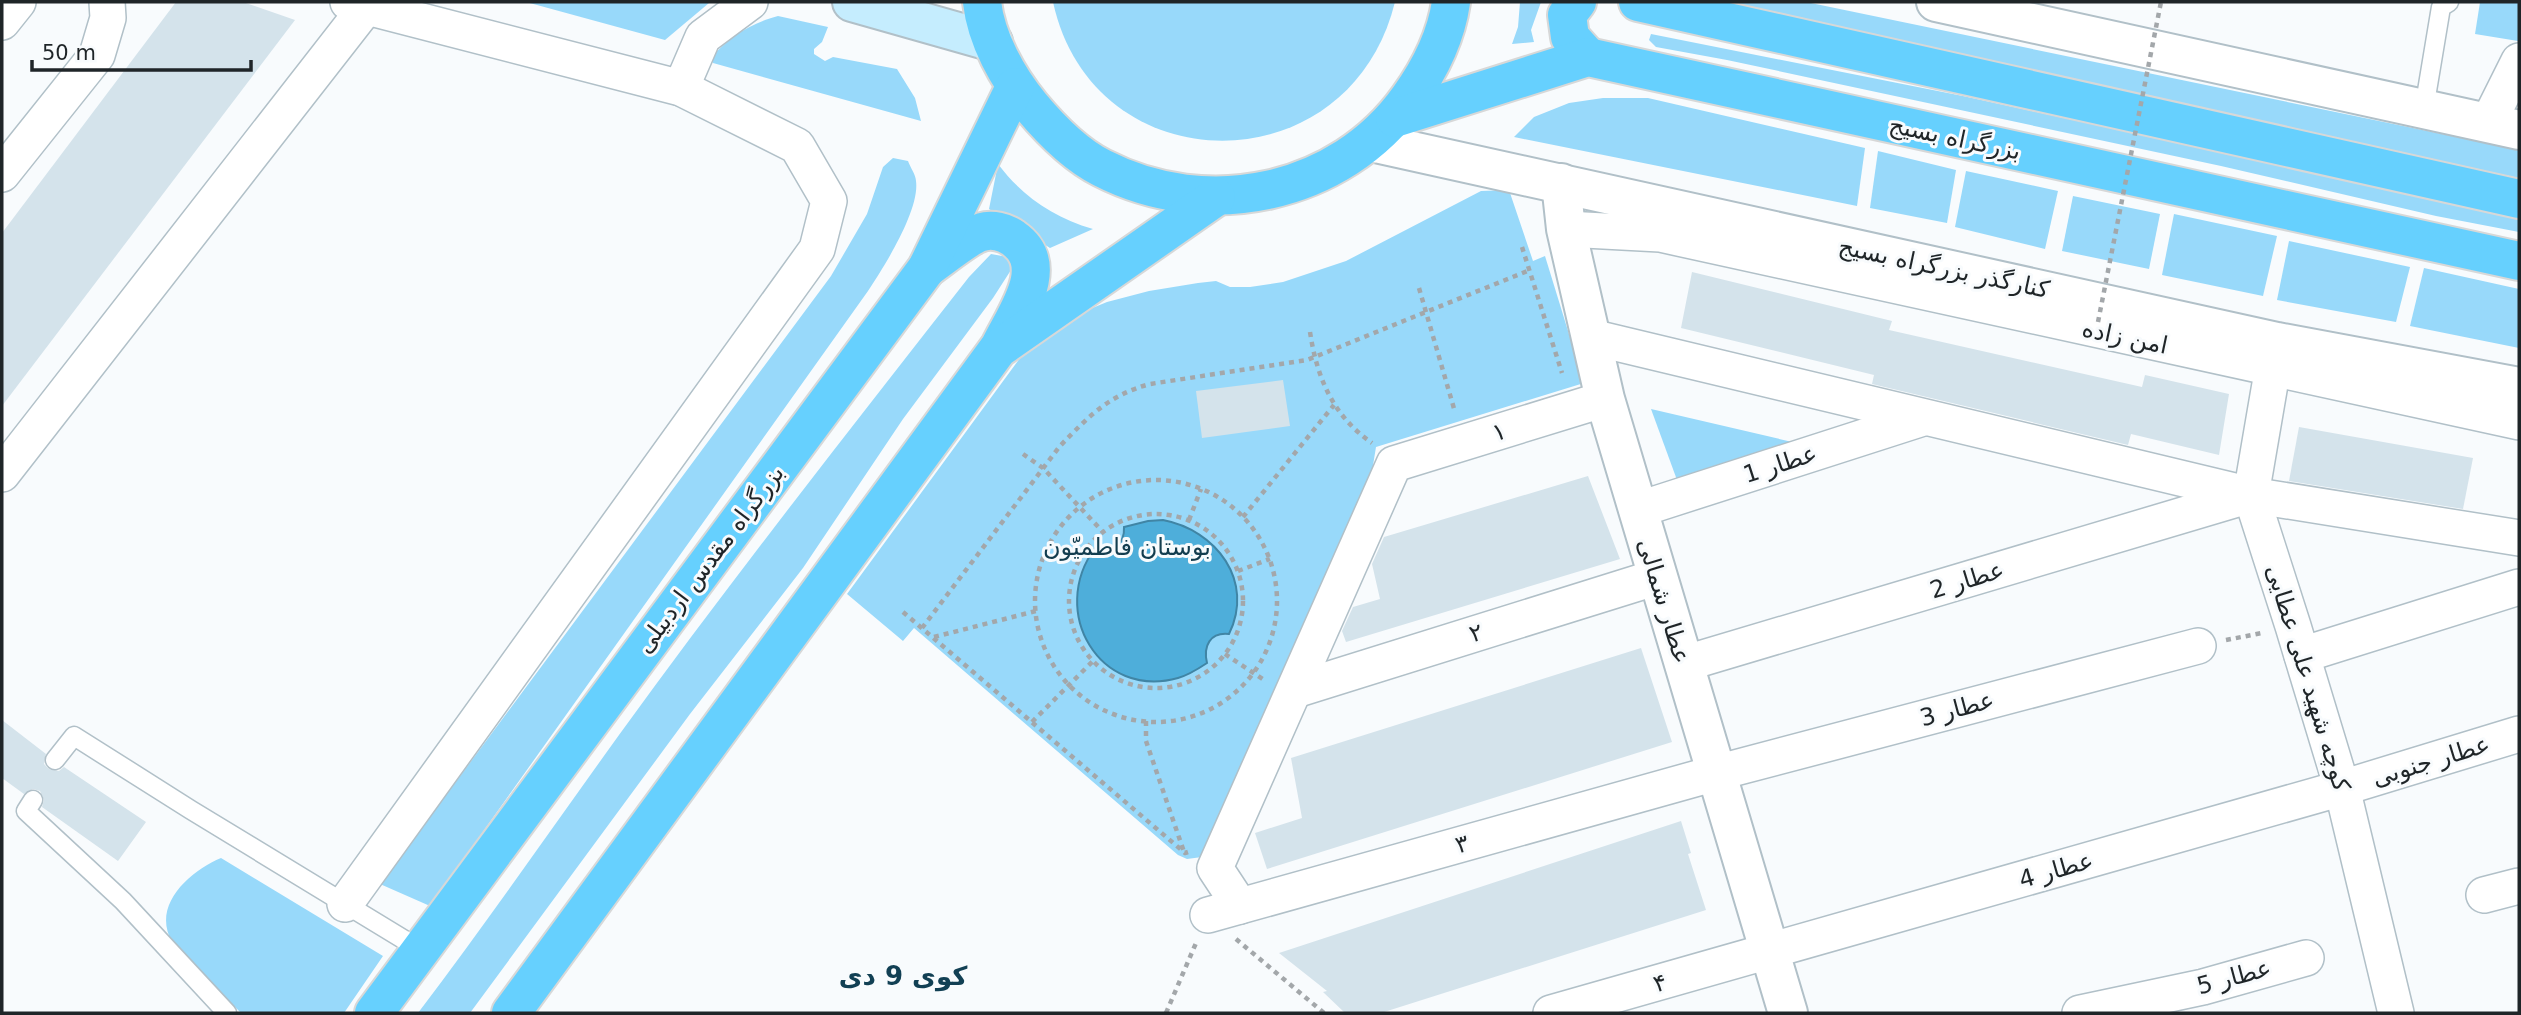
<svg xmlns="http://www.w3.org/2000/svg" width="2521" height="1015" font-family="'DejaVu Sans',Vazirmatn,sans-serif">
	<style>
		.green { fill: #98d9fa }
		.water { fill: #4eaeda; stroke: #4085a5; stroke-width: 2 }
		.building { fill: #d4e3eb }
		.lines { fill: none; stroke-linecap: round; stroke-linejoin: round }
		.service-casing { stroke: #b1c0c8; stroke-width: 21 }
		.minor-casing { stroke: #b1c0c8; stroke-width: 38 }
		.tertiary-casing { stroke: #b1c0c8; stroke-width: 42 }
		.secondary-casing { stroke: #b1c0c8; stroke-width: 42 }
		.trunk-casing { stroke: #d7d8d8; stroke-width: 42 }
		.path { stroke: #a3a7aa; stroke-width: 4.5; stroke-dasharray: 5 5; stroke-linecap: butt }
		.service { stroke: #fff; stroke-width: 18 }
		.minor { stroke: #fff; stroke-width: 35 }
		.tertiary { stroke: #fff; stroke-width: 38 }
		.secondary { stroke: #c5edfe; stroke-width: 38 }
		.trunk { stroke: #66d0fe; stroke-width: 38 }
		.path-bridge { stroke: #a3a7aa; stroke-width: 4.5; stroke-dasharray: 5 5; stroke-linecap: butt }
		.labels { text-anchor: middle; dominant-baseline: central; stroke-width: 6; stroke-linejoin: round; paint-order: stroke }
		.street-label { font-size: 24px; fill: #1f2528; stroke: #f8fbfd }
		.park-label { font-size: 24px; fill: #133d4f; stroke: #f8fbfd }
		.neighbourhood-label { font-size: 26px; font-weight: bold; fill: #124054; stroke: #f8fbfd }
	</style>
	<rect width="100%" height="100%" fill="#f8fbfd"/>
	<g class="green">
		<polygon points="526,2 706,2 709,3 665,40"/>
		<path d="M 1053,2 L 1395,2 C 1349,188 1093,186 1053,2 Z"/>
		<polygon points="1520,2 1541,2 1531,30 1534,42 1512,44 1518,27"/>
		<polygon points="1663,2 1806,2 2519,150 2519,178"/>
		<polygon points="2480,2 2519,2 2518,41 2475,34"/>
		<path d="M 778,16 L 828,27 L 822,42 L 814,49 L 814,54 L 825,61 L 833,57 L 897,69 L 915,98 L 921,121 L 713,63 L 710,58 C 732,36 748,24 778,16 Z"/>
		<polygon points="1651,34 1963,96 2519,217 2519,232 2436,216 2221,166 1727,60 1656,47 1649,40"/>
		<polygon points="1603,98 1648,98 1865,148 1857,206 1514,137 1534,117 1569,103"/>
		<polygon points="1878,151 1956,170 1947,223 1870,208"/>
		<path d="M 893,158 L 908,161 C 910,167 916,175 916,181 C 920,210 884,267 868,291 L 430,906 L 380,884 L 831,276 L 867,214 L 883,167 Z"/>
		<path d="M 998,164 C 1023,197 1053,217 1093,229 L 1050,248 L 989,209 Z"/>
		<polygon points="1966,171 2058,191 2045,249 1955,227"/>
		<polygon points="1509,190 1533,261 1545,256 1584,383 1376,447 1369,490 1202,857 1187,859 1178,855 914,628 903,641 847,594 1023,354 1068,318 1107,302 1149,291 1198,283 1216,281 1230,287 1250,287 1283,282 1346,261 1481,191"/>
		<polygon points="2073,196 2160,214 2149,269 2062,251"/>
		<polygon points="2174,214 2277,236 2263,296 2162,275"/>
		<polygon points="2289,241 2410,267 2396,322 2277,300"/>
		<path d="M 991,254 L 1008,257 L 1011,270 L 993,298 L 903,419 L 803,568 L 690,714 L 470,1013 L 418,1013 C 487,922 552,828 619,735 C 732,579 851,428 969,277 Z"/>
		<polygon points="2424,268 2519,289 2519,348 2410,326"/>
		<polygon points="1651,409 1801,444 1677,480"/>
		<path d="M 221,858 L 383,956 L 344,1013 L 241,1013 C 224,996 208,979 191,962 C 185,956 176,949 172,942 C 151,905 190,871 221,858 Z"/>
	</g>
	<path class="water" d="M 1163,520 C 1216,530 1255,581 1229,634 C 1210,632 1203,646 1207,663 C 1198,669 1189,675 1178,678 C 1100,700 1048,612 1095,548 C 1112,553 1125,545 1124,527 L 1148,521 Z"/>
	<g class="building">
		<polygon points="176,2 243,2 295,20 2,406 2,233"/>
		<polygon points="1692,272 1892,321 1889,330 2142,387 2145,375 2229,394 2219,455 2131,434 2128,445 1872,384 1874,375 1681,328"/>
		<polygon points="1283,380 1290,426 1202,438 1196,391"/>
		<polygon points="2299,427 2473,458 2463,509 2289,481"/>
		<polygon points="1588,476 1620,559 1346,642 1342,631 1353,607 1380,599 1372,564 1384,537"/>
		<polygon points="1641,648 1672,742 1267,869 1255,833 1302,818 1291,758"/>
		<polygon points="2,720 46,754 44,764 49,769 59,771 64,767 146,822 118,861 42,807 44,800 40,791 33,789 24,794 2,778"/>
		<polygon points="1681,821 1691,853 1688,854 1706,910 1381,1013 1345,1013 1323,992 1327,991 1279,953"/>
	</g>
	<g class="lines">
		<g class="service-casing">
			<g id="service">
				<polyline points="2424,109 2441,7 2449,2"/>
				<polyline points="55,760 74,736 191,810 421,950"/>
				<polyline points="33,800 26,811 123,901 227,1013"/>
			</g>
		</g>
		<g class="minor-casing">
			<g id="minor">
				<polyline points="2,22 18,2"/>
				<polyline points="681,88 703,37 750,2"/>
				<polyline points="2488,123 2519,61"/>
				<polyline points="2,174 97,55 108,18 107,2"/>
				<polyline points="1566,229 1660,234 2519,422"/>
				<polyline points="1591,337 2251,495 2519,538"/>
				<polyline points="2276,349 2251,495 2293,626 2342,788 2396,1013"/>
				<polyline points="2,474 367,6"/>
				<polyline points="1637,510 1923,418"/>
				<polyline points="2302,655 2519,587"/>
				<polyline points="1683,664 2247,496"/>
				<polyline points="1295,690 1657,577"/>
				<polyline points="2484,895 2519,886"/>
				<polyline points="345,904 817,249 829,201 797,146 681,88 348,2"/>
				<polyline points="1240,906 1215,868 1394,464 1605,399"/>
				<polyline points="1208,915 1716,773 2198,646"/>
				<polyline points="1551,1013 2342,788 2519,734"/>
				<polyline points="2080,1013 2203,987 2306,958"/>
			</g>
		</g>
		<g class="tertiary-casing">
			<g id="tertiary">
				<polyline points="1936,2 2519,130"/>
				<polyline points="1371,142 2277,342 2519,387"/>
				<polyline points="1561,183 1566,229 1605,399 1788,1013"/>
			</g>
		</g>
		<g class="secondary-casing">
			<polyline id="secondary" points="852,2 993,42"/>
		</g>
		<g class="trunk-casing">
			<g id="trunk">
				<path d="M 982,2 C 986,39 1008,78 1031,106 C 1051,130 1074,154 1102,168 C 1207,222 1340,195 1409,98 C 1430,69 1446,37 1451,2"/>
				<polyline points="1577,2 1567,15 1570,37 1588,57"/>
				<polyline points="1638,2 2519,199"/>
				<polyline points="1395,118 1588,57 2519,261"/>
				<path d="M 927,268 C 939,260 969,235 982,232 C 992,229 1005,232 1013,238 C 1052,265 1017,312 1001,344"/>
				<polyline points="374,1013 927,268 1015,87"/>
				<polyline points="511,1013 998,349 1216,197"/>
			</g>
		</g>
		<g class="path">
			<polyline points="1522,247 1562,373"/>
			<polyline points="1419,288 1455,412"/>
			<path d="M 1310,332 C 1317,378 1333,416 1372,443"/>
			<polyline points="1023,454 1043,468 1103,532"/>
			<circle cx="1156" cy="601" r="121"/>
			<circle cx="1156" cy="601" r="87"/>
			<polyline points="1243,517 1334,405"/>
			<polyline points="1189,520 1201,489"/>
			<polyline points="1238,571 1270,559"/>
			<polyline points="903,612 1185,853 1188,852"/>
			<path d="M 922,628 L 1060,446 C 1089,416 1109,395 1150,384 L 1307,360 L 1530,270"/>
			<polyline points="934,637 1036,611"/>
			<polyline points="2226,640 2262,633"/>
			<polyline points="1225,654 1264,680"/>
			<polyline points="1146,721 1146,741 1184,852"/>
			<polyline points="1032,722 1093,661"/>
			<polyline points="1236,939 1324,1013"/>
			<polyline points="1166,1013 1196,943"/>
		</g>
		<use href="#service" class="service"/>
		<use href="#minor" class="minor"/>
		<use href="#tertiary" class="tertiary"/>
		<use href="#secondary" class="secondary"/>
		<use href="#trunk" class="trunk"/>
		<polyline class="path-bridge" points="2098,322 2161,2"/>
	</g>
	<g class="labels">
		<g class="street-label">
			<text transform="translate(1955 138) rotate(12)">بزرگراه بسیج</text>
			<text transform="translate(1944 268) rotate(12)">کنارگذر بزرگراه بسیج</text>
			<text transform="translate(2125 337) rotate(12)">امن زاده</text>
			<text transform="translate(1499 432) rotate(-17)">۱</text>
			<text transform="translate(1780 464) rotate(-18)">عطار 1</text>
			<text transform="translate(710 559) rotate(-53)">بزرگراه مقدس اردبیلی</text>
			<text transform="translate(1967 580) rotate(-17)">عطار 2</text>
			<text transform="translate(1664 601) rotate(73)">عطار شمالی</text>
			<text transform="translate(1476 633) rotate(-17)">۲</text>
			<text transform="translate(2308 678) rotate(73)">کوچه شهید علی عطایی</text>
			<text transform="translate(1957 709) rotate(-15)">عطار 3</text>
			<text transform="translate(2431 761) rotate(-17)">عطار جنوبی</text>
			<text transform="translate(1462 844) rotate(-16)">۳</text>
			<text transform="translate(2056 870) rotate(-16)">عطار 4</text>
			<text transform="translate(2234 977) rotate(-15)">عطار 5</text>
			<text transform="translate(1660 983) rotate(-16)">۴</text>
		</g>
		<g class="park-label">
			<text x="1127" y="547">بوستان فاطمیّون</text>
		</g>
		<g class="neighbourhood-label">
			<text x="903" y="976">کوی 9 دی</text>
		</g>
	</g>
	<rect width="2521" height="1015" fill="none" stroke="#1f2528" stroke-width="7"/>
	<path d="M32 60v10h219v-10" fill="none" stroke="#1f2528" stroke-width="3.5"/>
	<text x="42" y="60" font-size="21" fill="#1f2528" stroke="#f8fbfd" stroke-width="5" paint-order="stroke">50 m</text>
</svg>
